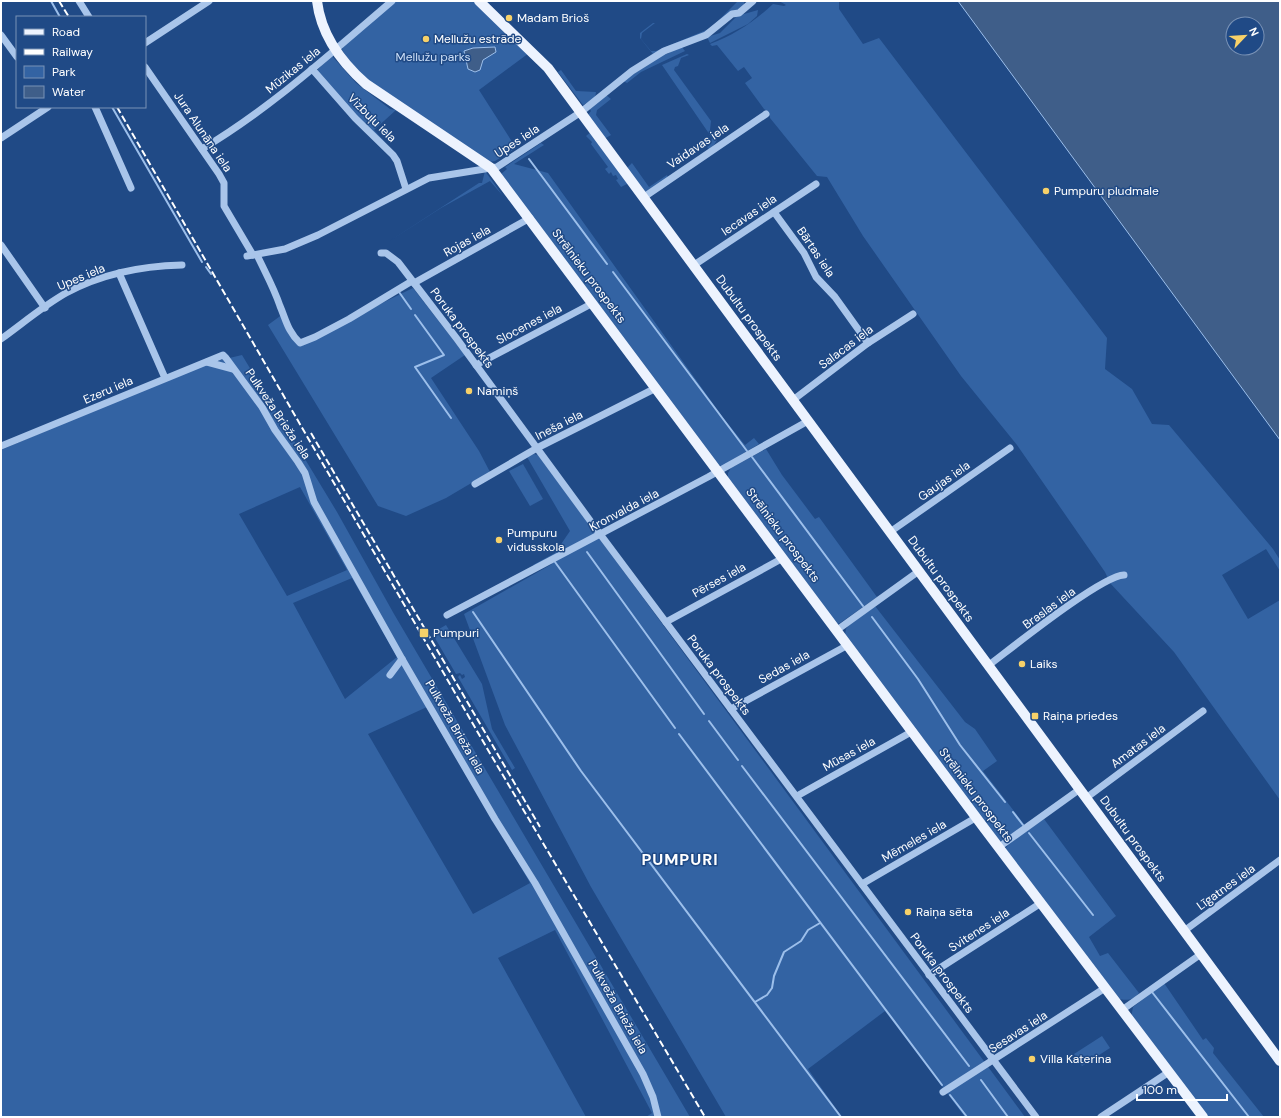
<svg xmlns="http://www.w3.org/2000/svg" width="1281" height="1118" font-family="'DM Sans',sans-serif">
	<style>
		.green { fill: #3363a3; fill-rule: evenodd }
		.water { fill: #3f5e89; stroke: #9cbfeb; fill-rule: evenodd }
		.lines { fill: none; stroke-linecap: round; stroke-linejoin: round }
		.stream { stroke: #9cbfeb; stroke-width: 2 }
		.minor { stroke: #a9c5ea; stroke-width: 7 }
		.major { stroke: #edf3fe; stroke-width: 10 }
		.rail { stroke: #fff; stroke-width: 2; stroke-dasharray: 7 3; stroke-linecap: butt }
		.poi-dot { fill: #f7d169; stroke: #204a86; stroke-width: 1.5 }
		.labels { text-anchor: middle; dominant-baseline: central; stroke-width: 3; stroke-linejoin: round; paint-order: stroke }
		.poi-label { font-size: 12px; fill: #fff; stroke: #204a86; text-anchor: start }
		.park-label { font-size: 12px; fill: #cddff7; stroke: #204a86 }
		.street-label { font-size: 12px; fill: #fff; stroke: #204a86 }
		.district-label { font-size: 16px; font-weight: bold; letter-spacing: 1px; fill: #fff; stroke: #204a86 }
	</style>
	<rect width="100%" height="100%" fill="#204a86"/>
	<g class="green">
		<polygon points="395,1 474,1 529,53 479,90 516,148 495,161 489,162 368,82 355,69 342,50 343,46"/>
		<polygon points="738,1 744,1 744,5 707,32 653,54 640,38 640,33 653,23 655,23 642,33 641,39 651,51 656,51 711,28"/>
		<path d="M 779,1 L 839,1 L 839,9 L 863,44 L 879,38 L 1107,338 L 1105,369 L 1132,389 L 1152,424 L 1169,425 L 1273,549 L 1280,560 L 1280,571 L 1266,549 L 1222,575 L 1248,619 L 1280,600 L 1280,800 L 1174,652 L 1110,583 L 1105,572 L 1017,445 L 961,376 L 863,236 L 827,177 L 817,176 L 770,118 L 769,112 L 764,109 L 745,83 L 752,78 L 744,67 L 738,71 L 717,45 L 712,46 L 710,44 C 734,35 754,22 773,4 L 784,6 L 786,5 Z"/>
		<polygon points="758,10 757,16 748,24 710,43 707,37 720,33 737,16"/>
		<polygon points="681,46 685,51 641,72 627,83 623,81 666,52 667,54"/>
		<polygon points="687,54 689,55 681,58 678,66 675,67 674,70 711,121 710,130 717,140 714,145 709,149 707,147 710,145 712,138 662,65"/>
		<polygon points="332,56 356,83 390,109 396,110 374,130 394,152 368,128 318,73 318,69"/>
		<polygon points="561,70 576,91 596,92 595,98 583,105 558,72"/>
		<polygon points="606,95 611,99 597,110 596,115 611,135 604,139 588,115 591,111 589,108"/>
		<polygon points="591,132 629,183 621,187 616,180 618,179 616,175 613,176 611,172 609,174 605,169 608,167 591,144 592,142 586,136"/>
		<polygon points="541,143 544,145 514,164 548,173 724,419 745,445 754,438 759,444 722,466 718,465 501,174 507,169 505,167"/>
		<polygon points="632,163 649,187 667,175 668,178 645,192 626,169"/>
		<polygon points="485,171 503,196 490,181 441,208 388,242 479,183 482,183"/>
		<polygon points="413,288 465,355 431,378 479,451 490,472 446,498 406,516 378,506 268,325 283,314 300,343"/>
		<path d="M 242,355 L 337,512 L 394,614 L 690,1117 L 646,1117 L 652,1113 L 555,930 L 498,958 L 586,1117 L 1,1117 L 1,450 L 200,365 ZM 300,487 L 347,570 L 287,596 L 239,514 ZM 352,578 L 397,657 L 345,699 L 293,603 ZM 427,707 L 530,883 L 473,914 L 368,734 Z"/>
		<polygon points="766,449 782,475 815,519 819,517 877,597 840,623 837,624 728,478 728,473 731,468"/>
		<polygon points="534,454 538,455 1025,1117 965,1117 885,1011 808,1069 842,1117 726,1117 591,887 505,725 464,614 552,564 552,558 535,566 533,565 555,553 570,531 527,457"/>
		<polygon points="523,464 543,499 530,506 509,471"/>
		<polygon points="875,606 965,722 975,729 997,761 983,771 1024,824 1024,826 1003,841 999,841 845,635 846,629 849,625"/>
		<polygon points="446,625 482,684 492,729 515,768 512,770 458,677 460,675 462,679 465,677 464,674 462,675 460,673 456,674 432,633"/>
		<path d="M 1044,819 L 1116,916 L 1089,937 L 1100,956 L 1108,953 L 1139,993 C 1133,1001 1125,1001 1116,998 L 1005,849 L 1011,841 Z"/>
		<polygon points="1164,983 1203,1040 1206,1038 1214,1048 1213,1053 1264,1117 1207,1117 1131,1018 1133,1007"/>
		<polygon points="1102,1036 1110,1048 1082,1066 1074,1054"/>
	</g>
	<g class="water">
		<path d="M 958,1 L 1280,1 L 1280,440 ZM 1233,24 L 1257,24 L 1257,48 L 1233,48 Z"/>
		<polygon points="495,47 496,52 483,60 480,70 475,72 468,69 464,51 473,48"/>
	</g>
	<g class="lines">
		<g class="stream">
			<polyline points="51,1 60,17"/>
			<polyline points="112,107 202,262"/>
			<polyline points="529,159 607,264"/>
			<polyline points="206,267 211,274"/>
			<polyline points="613,272 747,451"/>
			<polyline points="399,292 411,309"/>
			<polyline points="415,315 444,355 415,367 451,418"/>
			<polyline points="752,457 863,606"/>
			<polyline points="587,552 704,714"/>
			<polyline points="555,562 675,728"/>
			<polyline points="473,612 581,771 841,1117"/>
			<polyline points="872,617 918,679 960,745 1005,802"/>
			<polyline points="709,721 738,760"/>
			<polyline points="679,734 942,1085"/>
			<polyline points="742,766 969,1066"/>
			<polyline points="1013,812 1023,825"/>
			<polyline points="1029,833 1093,915"/>
			<polyline points="1152,992 1249,1117"/>
			<polyline points="755,1002 767,995 772,988 774,976 784,952 801,941 808,930 820,923"/>
			<polyline points="981,1080 1008,1117"/>
			<polyline points="950,1095 967,1117"/>
		</g>
		<g class="minor">
			<polyline points="79,1 89,17"/>
			<polyline points="1,35 17,57"/>
			<polyline points="145,43 209,1"/>
			<polyline points="145,67 219,174 224,183 224,206 253,255"/>
			<polyline points="312,69 355,118 393,155 397,161 406,189"/>
			<polyline points="95,107 131,188"/>
			<polyline points="1,138 48,107"/>
			<path d="M 202,149 C 271,108 331,53 392,1"/>
			<polyline points="644,197 766,114"/>
			<polyline points="774,212 804,253 816,277 835,297 868,343"/>
			<polyline points="1,245 45,308"/>
			<polyline points="381,253 386,253 398,262 457,339 597,530 1036,1117"/>
			<path d="M 257,255 C 265,272 274,288 280,306 C 286,320 288,332 300,343 L 315,337 L 349,319 L 412,281"/>
			<polyline points="247,256 285,249 318,235 429,178 497,167 581,112 632,71 664,51 706,35 732,14 739,13 753,1"/>
			<polyline points="694,265 816,184"/>
			<polyline points="119,273 165,378"/>
			<polyline points="414,283 530,218"/>
			<path d="M 1,339 C 22,324 43,306 66,293 C 101,274 142,266 182,265"/>
			<polyline points="207,362 233,369"/>
			<polyline points="476,365 593,303"/>
			<polyline points="793,400 868,343 913,314"/>
			<polyline points="1,446 223,355 226,358 262,407 275,430 298,462 305,473 314,502 402,659 495,819 535,883 643,1074 653,1097 658,1117"/>
			<polyline points="475,484 537,448 656,388"/>
			<polyline points="890,532 1010,448"/>
			<polyline points="447,615 708,477 808,421"/>
			<polyline points="666,622 783,558"/>
			<polyline points="837,630 919,571"/>
			<path d="M 989,665 C 1013,647 1101,576 1124,575"/>
			<polyline points="390,675 402,659"/>
			<polyline points="731,709 848,645"/>
			<polyline points="797,796 913,731"/>
			<polyline points="1086,798 1203,711"/>
			<polyline points="999,847 1080,789"/>
			<polyline points="862,884 977,817"/>
			<polyline points="1184,931 1280,860"/>
			<polyline points="929,975 1041,903"/>
			<polyline points="1122,1010 1201,954"/>
			<polyline points="943,1092 1105,988"/>
			<polyline points="1101,1117 1169,1072"/>
		</g>
		<g class="major">
			<path d="M 317,1 C 321,34 341,62 366,84 L 491,168 L 984,828 L 1203,1117"/>
			<polyline points="479,1 548,68 1280,1061"/>
		</g>
		<g class="rail">
			<polyline points="59,1 69,17"/>
			<polyline points="117,107 488,750 705,1117"/>
			<polyline points="311,433 540,827"/>
		</g>
	</g>
	<g class="poi-dot">
		<circle cx="509" cy="18" r="4"/>
		<circle cx="426" cy="39" r="4"/>
		<circle cx="1046" cy="191" r="4"/>
		<circle cx="469" cy="391" r="4"/>
		<circle cx="499" cy="540" r="4"/>
		<rect x="419" y="628" width="10" height="10" rx="2"/>
		<circle cx="1022" cy="664" r="4"/>
		<rect x="1031" y="712" width="8" height="8" rx="2"/>
		<circle cx="908" cy="912" r="4"/>
		<circle cx="1032" cy="1059" r="4"/>
	</g>
	<g class="labels">
		<g class="poi-label">
			<text x="517" y="18">Madam Brioš</text>
			<text x="434" y="39">Mellužu estrāde</text>
			<text x="1054" y="191">Pumpuru pludmale</text>
			<text x="477" y="391">Namiņš</text>
			<text x="507" y="533">Pumpuru<tspan x="507" dy="14">vidusskola</tspan></text>
			<text x="433" y="633">Pumpuri</text>
			<text x="1030" y="664">Laiks</text>
			<text x="1043" y="716">Raiņa priedes</text>
			<text x="916" y="912">Raiņa sēta</text>
			<text x="1040" y="1059">Villa Katerina</text>
		</g>
		<g class="park-label">
			<text x="433" y="57">Mellužu parks</text>
		</g>
		<g class="street-label">
			<text transform="translate(293 70) rotate(-39)">Mūzikas iela</text>
			<text transform="translate(372 118) rotate(45)">Vizbuļu iela</text>
			<text transform="translate(203 132) rotate(56)">Jura Alunāna iela</text>
			<text transform="translate(517 141) rotate(-33)">Upes iela</text>
			<text transform="translate(698 146) rotate(-34)">Vaidavas iela</text>
			<text transform="translate(749 215) rotate(-34)">Iecavas iela</text>
			<text transform="translate(467 241) rotate(-29)">Rojas iela</text>
			<text transform="translate(816 252) rotate(56)">Bārtas iela</text>
			<text transform="translate(589 276) rotate(53)">Strēlnieku prospekts</text>
			<text transform="translate(81 277) rotate(-23)">Upes iela</text>
			<text transform="translate(749 318) rotate(54)">Dubultu prospekts</text>
			<text transform="translate(529 324) rotate(-28)">Slocenes iela</text>
			<text transform="translate(462 328) rotate(53)">Poruka prospekts</text>
			<text transform="translate(846 347) rotate(-37)">Salacas iela</text>
			<text transform="translate(108 390) rotate(-23)">Ezeru iela</text>
			<text transform="translate(278 414) rotate(56)">Pulkveža Brieža iela</text>
			<text transform="translate(559 425) rotate(-27)">Ineša iela</text>
			<text transform="translate(944 481) rotate(-35)">Gaujas iela</text>
			<text transform="translate(624 510) rotate(-28)">Kronvalda iela</text>
			<text transform="translate(783 535) rotate(53)">Strēlnieku prospekts</text>
			<text transform="translate(941 579) rotate(54)">Dubultu prospekts</text>
			<text transform="translate(719 580) rotate(-29)">Pērses iela</text>
			<text transform="translate(1049 608) rotate(-36)">Braslas iela</text>
			<text transform="translate(784 667) rotate(-29)">Sedas iela</text>
			<text transform="translate(719 675) rotate(53)">Poruka prospekts</text>
			<text transform="translate(455 727) rotate(60)">Pulkveža Brieža iela</text>
			<text transform="translate(1138 746) rotate(-37)">Amatas iela</text>
			<text transform="translate(849 754) rotate(-29)">Mūsas iela</text>
			<text transform="translate(976 795) rotate(53)">Strēlnieku prospekts</text>
			<text transform="translate(1133 839) rotate(54)">Dubultu prospekts</text>
			<text transform="translate(914 841) rotate(-30)">Mēmeles iela</text>
			<text transform="translate(1226 887) rotate(-36)">Līgatnes iela</text>
			<text transform="translate(979 930) rotate(-33)">Svitenes iela</text>
			<text transform="translate(942 973) rotate(53)">Poruka prospekts</text>
			<text transform="translate(618 1007) rotate(60)">Pulkveža Brieža iela</text>
			<text transform="translate(1018 1032) rotate(-33)">Sesavas iela</text>
		</g>
		<g class="district-label">
			<text x="680" y="859">PUMPURI</text>
		</g>
	</g>
	<rect width="1281" height="1118" fill="none" stroke="#ffffff" stroke-width="4"/>
	<rect x="16" y="16" width="130" height="92" fill="#204a86" stroke="#7992b6"/>
	<rect x="24" y="29" width="20" height="6" fill="#edf3fe" stroke="#7992b6"/>
	<text x="52" y="36" font-size="12" fill="#ffffff">Road</text>
	<rect x="24" y="49" width="20" height="6" fill="#ffffff" stroke="#7992b6"/>
	<text x="52" y="56" font-size="12" fill="#ffffff">Railway</text>
	<rect x="24" y="66" width="20" height="12" fill="#3363a3" stroke="#7992b6"/>
	<text x="52" y="76" font-size="12" fill="#ffffff">Park</text>
	<rect x="24" y="86" width="20" height="12" fill="#3f5e89" stroke="#7992b6"/>
	<text x="52" y="96" font-size="12" fill="#ffffff">Water</text>
	<g transform="translate(1245 36) rotate(65)"><circle r="19" fill="#204a86" stroke="#7992b6"/>
	<path d="M0-3L7 15L0 10L-7 15Z" fill="#f7d169"/>
	<text y="-6" font-size="11" font-weight="bold" text-anchor="middle" fill="#ffffff">N</text>
	</g>
	<path d="M1137 1094v6h90v-6" fill="none" stroke="#ffffff" stroke-width="2"/>
	<text x="1143" y="1094" font-size="12" fill="#ffffff" stroke="#204a86" stroke-width="3" paint-order="stroke">100 m</text>
</svg>
